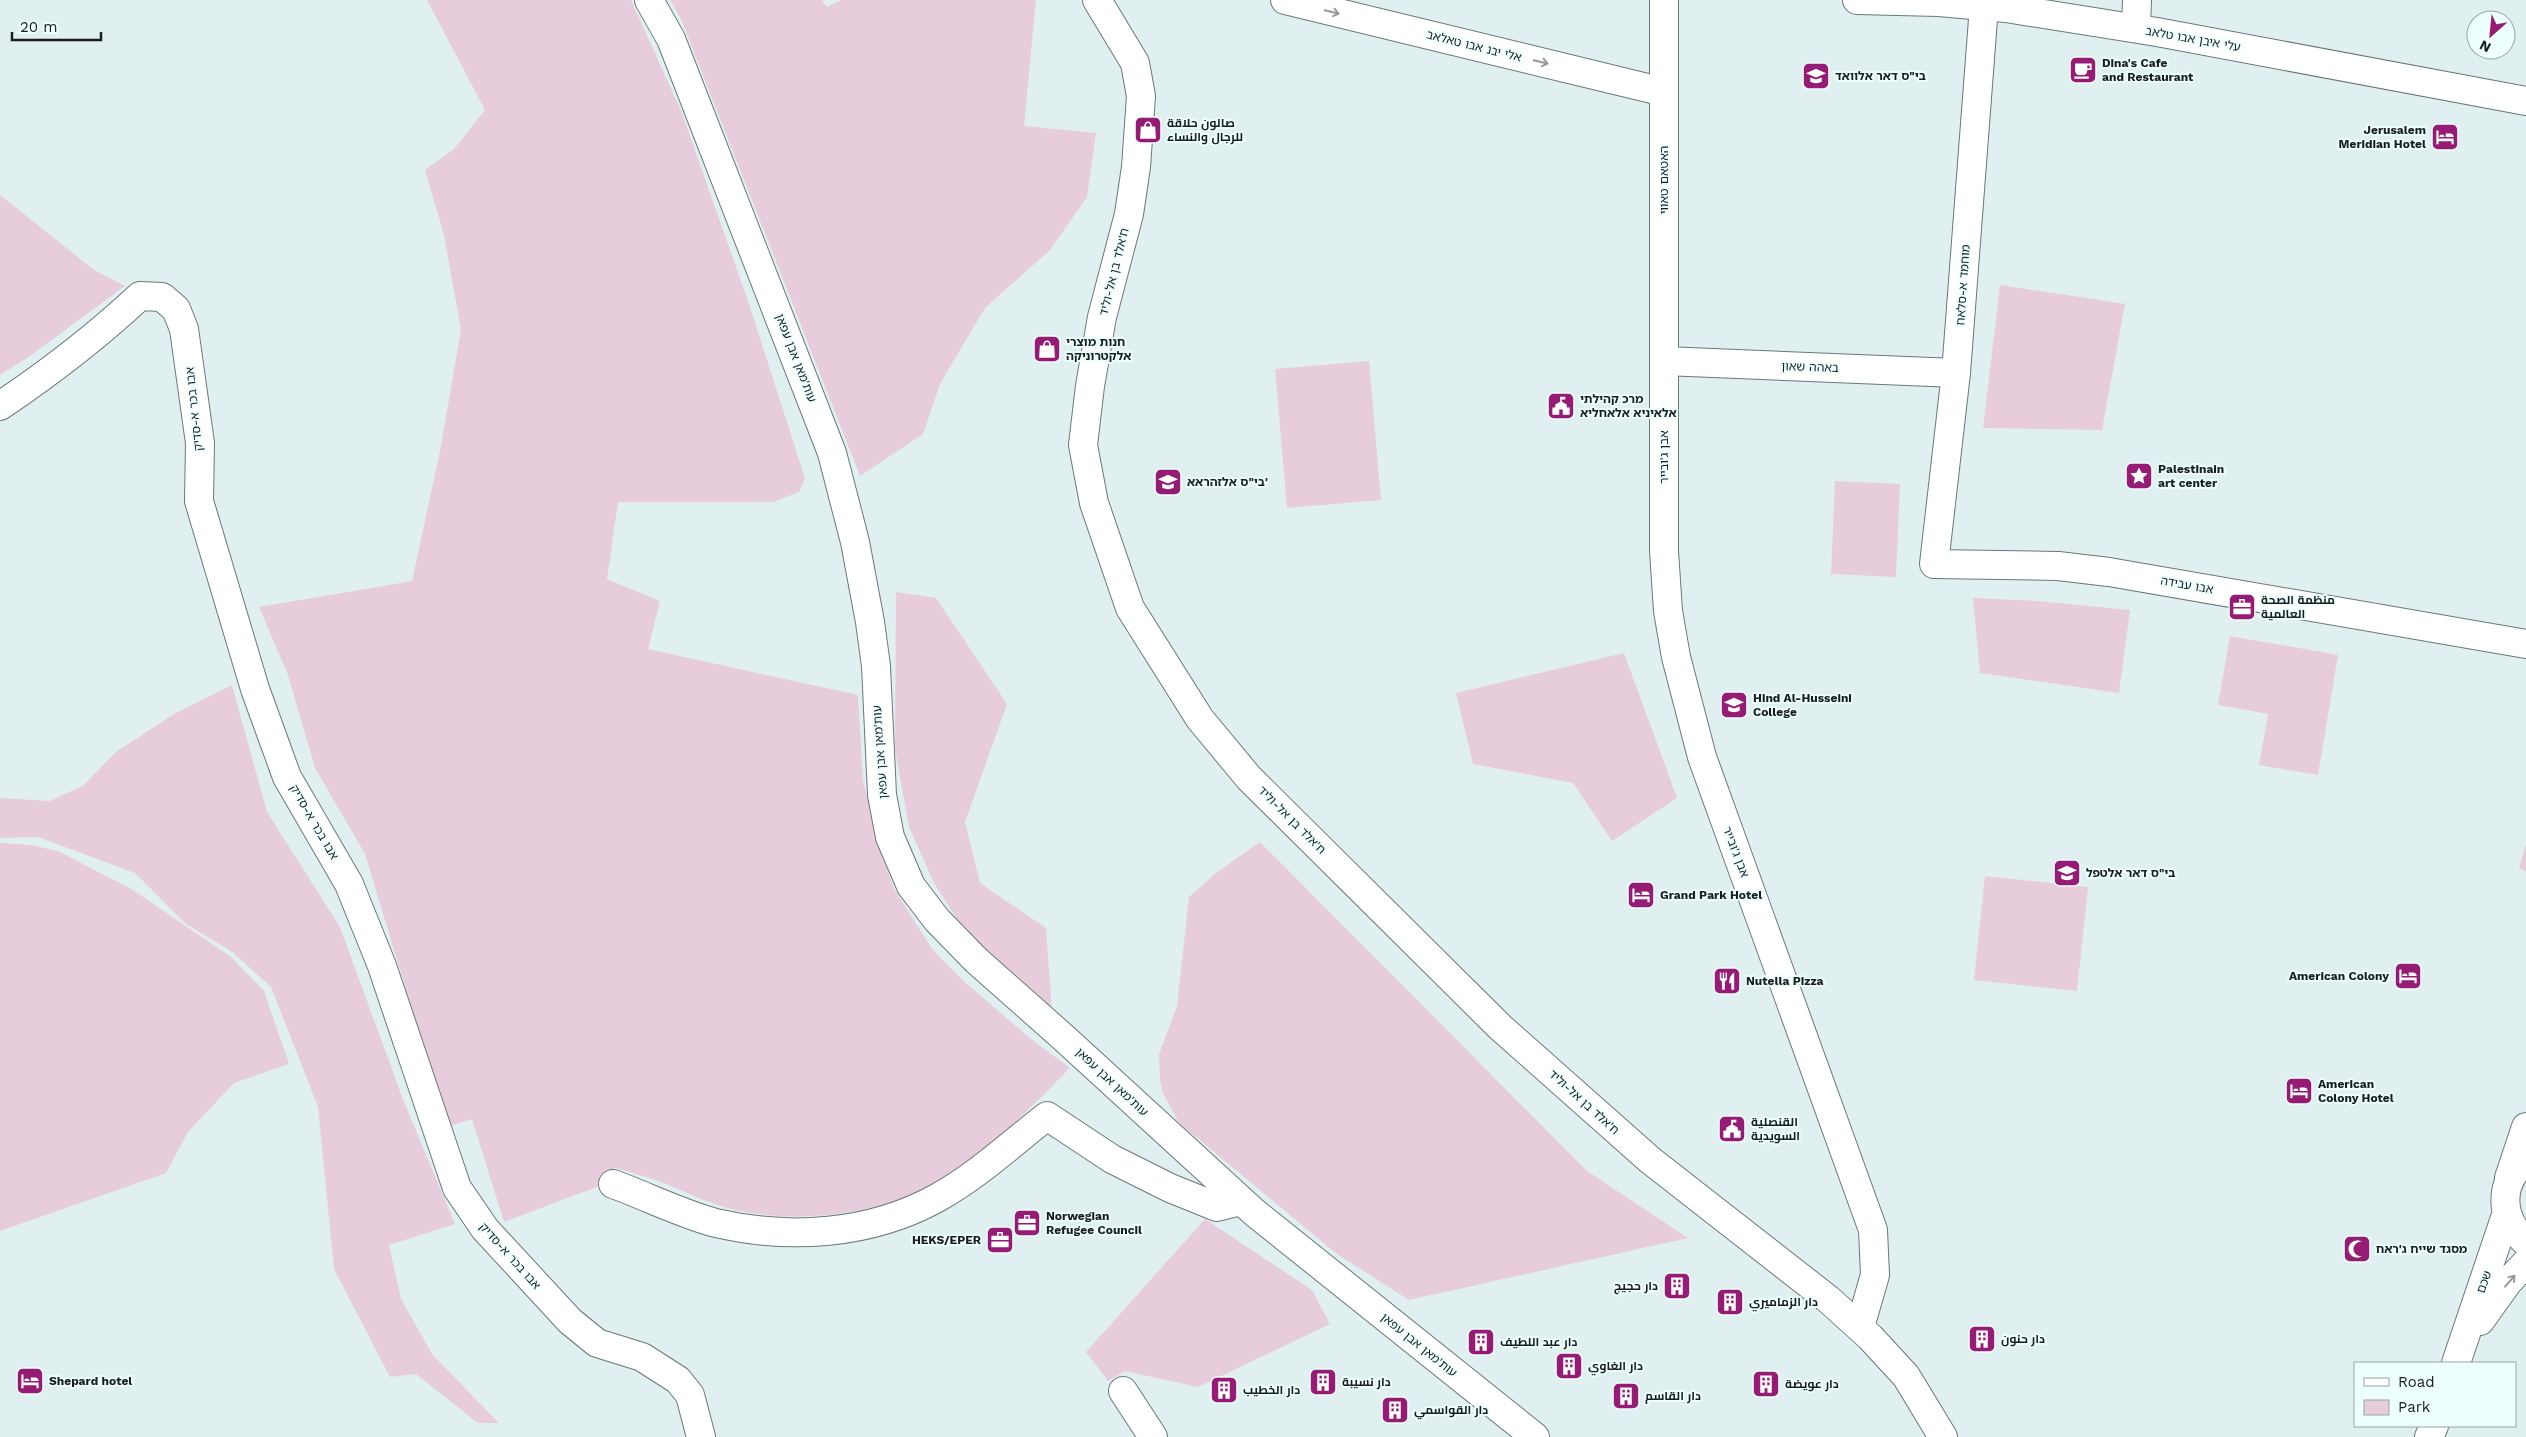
<svg xmlns="http://www.w3.org/2000/svg" width="2526" height="1437" font-family="'Work Sans',Cairo,'Noto Sans Hebrew',sans-serif">
	<style>
		.green { fill: #e7ccdc }
		.lines { fill: none; stroke-linecap: round; stroke-linejoin: round }
		.minor-casing { stroke: #697879; stroke-width: 30 }
		.tertiary-casing { stroke: #697879; stroke-width: 30 }
		.minor { stroke: #fff; stroke-width: 28 }
		.tertiary { stroke: #fff; stroke-width: 28 }
		.oneway { stroke: #979a9a }
		.labels { text-anchor: middle; dominant-baseline: central; stroke-width: 4; stroke-linejoin: round; paint-order: stroke }
		.street-label { font-size: 12px; fill: #181e1e; stroke: #edfefe }
		.poi-label { font-size: 12px; font-weight: bold; fill: #181e1e; stroke: #edfefe; text-anchor: start }
	</style>
	<rect width="100%" height="100%" fill="#e0f0f1"/>
	<g class="green">
		<path d="M 427,0 L 631,0 L 682,113 L 748,301 L 805,478 L 799,492 L 773,502 L 618,502 L 607,579 L 660,601 L 648,649 L 858,695 L 863,780 L 880,849 L 894,889 L 932,949 L 967,984 L 1032,1040 L 1070,1068 C 1033,1105 998,1143 955,1172 C 898,1212 807,1225 740,1211 C 712,1206 685,1191 658,1181 C 644,1176 629,1172 615,1168 L 602,1185 L 504,1222 L 472,1119 L 450,1126 L 439,1099 L 365,854 L 315,768 L 288,675 L 259,607 L 412,581 L 440,451 L 461,330 L 444,235 L 425,170 L 454,149 L 485,110 Z"/>
		<polygon points="670,0 822,0 827,7 841,0 1036,0 1024,126 1096,133 1087,197 1050,250 985,308 940,384 923,434 860,476 681,19"/>
		<polygon points="0,195 94,270 125,286 30,356 0,375"/>
		<polygon points="2000,285 2125,304 2102,430 1983,428"/>
		<polygon points="1369,361 1381,500 1287,508 1275,369"/>
		<polygon points="1835,481 1900,484 1896,577 1831,574"/>
		<polygon points="896,592 936,598 1007,704 965,822 980,883 1046,928 1052,1012 972,942 934,883 909,827 895,749"/>
		<polygon points="1973,598 2037,601 2130,610 2119,693 1980,673"/>
		<polygon points="2230,636 2338,655 2318,775 2259,765 2268,714 2218,705"/>
		<polygon points="1624,653 1677,798 1612,841 1573,783 1473,764 1456,693"/>
		<polygon points="232,685 267,812 340,927 404,1102 455,1224 389,1245 401,1299 432,1354 499,1423 478,1423 416,1374 390,1377 334,1269 318,1107 271,987 231,951 186,924 135,873 38,837 0,838 0,798 50,801 84,785 116,752 174,714"/>
		<polygon points="1260,842 1587,1171 1688,1238 1409,1300 1337,1254 1179,1123 1163,1093 1160,1080 1159,1054 1177,1006 1189,897 1216,873"/>
		<polygon points="0,843 32,845 60,852 133,890 231,957 264,991 289,1064 234,1083 188,1132 166,1173 0,1231"/>
		<polygon points="2526,844 2526,872 2519,868"/>
		<polygon points="1985,876 2088,887 2077,991 1974,980"/>
		<polygon points="1205,1219 1312,1290 1330,1324 1198,1387 1125,1371 1108,1381 1086,1352"/>
	</g>
	<g class="lines">
		<g class="minor-casing">
			<g id="minor">
				<polyline points="649,0 671,39 832,453 855,542 870,622 876,666 882,795 890,837 911,886 937,920 976,960 1064,1038 1255,1213 1535,1437"/>
				<polyline points="1285,0 1664,92"/>
				<polyline points="1664,0 1664,551 1668,611 1676,657 1702,757 1873,1230 1875,1275 1860,1327"/>
				<polyline points="1857,0 1939,2 2006,8 2157,32 2526,101"/>
				<polyline points="1984,6 1956,373 1934,564 2058,566 2109,572 2526,644"/>
				<polyline points="2136,28 2137,0"/>
				<polyline points="1664,361 1956,373"/>
				<path d="M 0,406 C 49,373 96,337 140,296 L 162,297 L 176,309 L 184,329 L 200,443 L 199,501 L 255,689 L 287,777 L 349,884 L 382,966 L 457,1188 L 485,1229 L 570,1321 L 597,1343 L 642,1357 L 678,1380 L 690,1395 L 701,1437"/>
				<path d="M 613,1184 C 646,1196 684,1215 716,1223 C 789,1240 870,1235 937,1198 C 977,1176 1011,1144 1047,1116 L 1112,1159 L 1170,1188 L 1217,1207 L 1241,1201"/>
				<polyline points="1123,1391 1153,1437"/>
			</g>
		</g>
		<g class="tertiary-casing">
			<g id="tertiary">
				<polyline points="1097,0 1135,63 1141,96 1136,167 1129,214 1102,317 1090,386 1083,445 1094,503 1130,608 1200,719 1249,778 1500,1027 1650,1160 1828,1299 1870,1337 1906,1376 1943,1437"/>
				<path d="M 2526,1160 C 2498,1183 2499,1218 2526,1242"/>
				<polyline points="2509,1178 2526,1127"/>
				<polyline points="2480,1321 2508,1282 2526,1263"/>
				<polyline points="2456,1363 2506,1215"/>
				<polyline points="2429,1437 2434,1426"/>
			</g>
		</g>
		<use href="#minor" class="minor"/>
		<use href="#tertiary" class="tertiary"/>
	</g>
	<defs><path id="oneway-shaft" d="M-6 0H5M1.5-3L5.5 0L1.5 3" fill="none" stroke-width="1.6" stroke-linecap="round" stroke-linejoin="round" transform="scale(1.25)"/></defs>
	<g class="oneway">
		<use href="#oneway-shaft" transform="translate(1332 12) rotate(14)"/>
		<use href="#oneway-shaft" transform="translate(1541 62) rotate(14)"/>
		<use href="#oneway-shaft" transform="translate(2510 1281) rotate(-49)"/>
	</g>
	<defs>
		<g id="cafe-square" transform="scale(1.4375)"><rect x="-9" y="-9" width="18" height="18" rx="4" fill="#961b75" stroke="#edfefe"/><path d="M-5.5-4.5H6V0H3Q3 3.5 0 3.5H-2.5Q-5.5 3.5-5.5 0ZM3-3.2v2h1.7v-2ZM-6 4.5H4V6H-6Z" fill="#fff"/></g>
		<g id="school-square" transform="scale(1.4375)"><rect x="-9" y="-9" width="18" height="18" rx="4" fill="#961b75" stroke="#edfefe"/><path d="M0-5L7-2L0 1L-7-2ZM-4 1L0 2.5L4 1V4Q0 6-4 4Z" fill="#fff"/></g>
		<g id="shop-square" transform="scale(1.4375)"><rect x="-9" y="-9" width="18" height="18" rx="4" fill="#961b75" stroke="#edfefe"/><path d="M-5-2.5h2.3a2.7 3.5 0 0 1 5.4 0H5L5.5 6h-11ZM-1.5-2.5h3a1.5 2.3 0 0 0-3 0Z" fill="#fff"/></g>
		<g id="hotel-square" transform="scale(1.4375)"><rect x="-9" y="-9" width="18" height="18" rx="4" fill="#961b75" stroke="#edfefe"/><path d="M-6-4.5h1.5V1H6V5H4.5V3h-9V5H-6ZM-4 0a1.8 1.8 0 1 1 3.6 0ZM.5 0V-2.5h3Q6-2.5 6 0Z" fill="#fff"/></g>
		<g id="civic-square" transform="scale(1.4375)"><rect x="-9" y="-9" width="18" height="18" rx="4" fill="#961b75" stroke="#edfefe"/><path d="M-.6-6.5H3V-4.5H.6V-3L4-1V1h2V6H-6V1h2V-1L-.6-3ZM-1.2 2.5V6h2.4V2.5Z" fill="#fff"/></g>
		<g id="sight-square" transform="scale(1.4375)"><rect x="-9" y="-9" width="18" height="18" rx="4" fill="#961b75" stroke="#edfefe"/><path d="M0-6L1.8-2.2L6-1.7L2.9 1.2L3.7 5.4L0 3.3L-3.7 5.4L-2.9 1.2L-6-1.7L-1.8-2.2Z" fill="#fff"/></g>
		<g id="office-square" transform="scale(1.4375)"><rect x="-9" y="-9" width="18" height="18" rx="4" fill="#961b75" stroke="#edfefe"/><path d="M-6-3h4V-5.5h4V-3h4V5H-6ZM-1-4.5V-3h2v-1.5ZM-6 0V1H6V0Z" fill="#fff"/></g>
		<g id="university-square" transform="scale(1.4375)"><rect x="-9" y="-9" width="18" height="18" rx="4" fill="#961b75" stroke="#edfefe"/><path d="M0-5L7-2L0 1L-7-2ZM-4 1L0 2.5L4 1V4Q0 6-4 4Z" fill="#fff"/></g>
		<g id="restaurant-square" transform="scale(1.4375)"><rect x="-9" y="-9" width="18" height="18" rx="4" fill="#961b75" stroke="#edfefe"/><path d="M-5-6h1v4h1v-4h1v4h1v-4h1v5L-1.5 .5V6h-2V.5L-5-1ZM5-6V6H3V1.5H1.5Q1.5-4 5-6Z" fill="#fff"/></g>
		<g id="mosque-square" transform="scale(1.4375)"><rect x="-9" y="-9" width="18" height="18" rx="4" fill="#961b75" stroke="#edfefe"/><path d="M3.5-4.9A6 6 0 1 0 3.5 4.9A5 5 0 1 1 3.5-4.9Z" fill="#fff"/></g>
		<g id="building-square" transform="scale(1.4375)"><rect x="-9" y="-9" width="18" height="18" rx="4" fill="#961b75" stroke="#edfefe"/><path d="M-4-6H4V6H1V3H-1V6H-4ZM-2.5-4.3h1.7v1.8h-1.7ZM.8-4.3h1.7v1.8H.8ZM-2.5-1h1.7V.8h-1.7ZM.8-1h1.7V.8H.8Z" fill="#fff"/></g>
	</defs>
	<g fill-rule="evenodd">
		<use href="#cafe-square" x="2083" y="70"/>
		<use href="#school-square" x="1816" y="76"/>
		<use href="#shop-square" x="1148" y="130"/>
		<use href="#hotel-square" x="2445" y="137"/>
		<use href="#shop-square" x="1047" y="349"/>
		<use href="#civic-square" x="1561" y="406"/>
		<use href="#sight-square" x="2139" y="476"/>
		<use href="#school-square" x="1168" y="482"/>
		<use href="#office-square" x="2242" y="607"/>
		<use href="#university-square" x="1734" y="705"/>
		<use href="#school-square" x="2067" y="873"/>
		<use href="#hotel-square" x="1641" y="895"/>
		<use href="#hotel-square" x="2408" y="976"/>
		<use href="#restaurant-square" x="1727" y="981"/>
		<use href="#hotel-square" x="2299" y="1091"/>
		<use href="#civic-square" x="1732" y="1129"/>
		<use href="#office-square" x="1027" y="1223"/>
		<use href="#office-square" x="1000" y="1240"/>
		<use href="#mosque-square" x="2357" y="1249"/>
		<use href="#building-square" x="1677" y="1286"/>
		<use href="#building-square" x="1730" y="1302"/>
		<use href="#building-square" x="1982" y="1339"/>
		<use href="#building-square" x="1481" y="1342"/>
		<use href="#building-square" x="1569" y="1366"/>
		<use href="#hotel-square" x="30" y="1381"/>
		<use href="#building-square" x="1323" y="1382"/>
		<use href="#building-square" x="1766" y="1384"/>
		<use href="#building-square" x="1224" y="1390"/>
		<use href="#building-square" x="1626" y="1396"/>
		<use href="#building-square" x="1395" y="1410"/>
	</g>
	<g class="labels">
		<g class="street-label">
			<text transform="translate(2193 39) rotate(10)">עלי איבן אבו טלאב</text>
			<text transform="translate(1474 46) rotate(14)">אלי יבנ אבו טאלאב</text>
			<text transform="translate(1664 180) rotate(-90)">האטאם טאווי</text>
			<text transform="translate(1114 272) rotate(-76)">ח'אלד בן אל-וליד</text>
			<text transform="translate(1963 285) rotate(-86)">מוחמד א-סלאח</text>
			<text transform="translate(796 358) rotate(69)">עות'מאן אבן עפאן</text>
			<text transform="translate(1810 367) rotate(2)">באהה שאון</text>
			<text transform="translate(194 409) rotate(-96)">אבו בכר א-סדיק</text>
			<text transform="translate(1664 457) rotate(-90)">אבן ג'ובייר</text>
			<text transform="translate(2187 585) rotate(10)">אבו עבידה</text>
			<text transform="translate(880 752) rotate(-94)">עות'מאן אבן עפאן</text>
			<text transform="translate(1292 820) rotate(45)">ח'אלד בן אל-וליד</text>
			<text transform="translate(314 822) rotate(60)">אבו בכר א-סדיק</text>
			<text transform="translate(1736 852) rotate(69)">אבן ג'ובייר</text>
			<text transform="translate(1112 1082) rotate(43)">עות'מאן אבן עפאן</text>
			<text transform="translate(1584 1102) rotate(42)">ח'אלד בן אל-וליד</text>
			<text transform="translate(510 1256) rotate(48)">אבו בכר א-סדיק</text>
			<text transform="translate(2484 1282) rotate(-71)">שכם</text>
			<text transform="translate(1419 1345) rotate(39)">עות'מאן אבן עפאן</text>
		</g>
		<g class="poi-label">
			<text x="2102" y="63">Dina's Cafe<tspan x="2102" dy="14">and Restaurant</tspan></text>
			<text x="1835" y="76">בי"ס דאר אלוואד</text>
			<text x="1167" y="123">صالون حلاقة<tspan x="1167" dy="14">للرجال والنساء</tspan></text>
			<text x="2426" y="130" text-anchor="end">Jerusalem<tspan x="2426" dy="14">Meridian Hotel</tspan></text>
			<text x="1066" y="342">חנות מוצרי<tspan x="1066" dy="14">אלקטרוניקה</tspan></text>
			<text x="1580" y="399">מרכ קהילתי<tspan x="1580" dy="14">אלאיניא אלאחליא</tspan></text>
			<text x="2158" y="469">Palestinain<tspan x="2158" dy="14">art center</tspan></text>
			<text x="1187" y="482">בי"ס אלזהראא'</text>
			<text x="2261" y="600">منظمة الصحة<tspan x="2261" dy="14">العالمية</tspan></text>
			<text x="1753" y="698">Hind Al-Husseini<tspan x="1753" dy="14">College</tspan></text>
			<text x="2086" y="873">בי"ס דאר אלטפל</text>
			<text x="1660" y="895">Grand Park Hotel</text>
			<text x="2389" y="976" text-anchor="end">American Colony</text>
			<text x="1746" y="981">Nutella Pizza</text>
			<text x="2318" y="1084">American<tspan x="2318" dy="14">Colony Hotel</tspan></text>
			<text x="1751" y="1122">القنصلية<tspan x="1751" dy="14">السويدية</tspan></text>
			<text x="1046" y="1216">Norwegian<tspan x="1046" dy="14">Refugee Council</tspan></text>
			<text x="981" y="1240" text-anchor="end">HEKS/EPER</text>
			<text x="2376" y="1249">מסגד שייח ג'ראח</text>
			<text x="1658" y="1286" text-anchor="end">دار حجيج</text>
			<text x="1749" y="1302">دار الزماميري</text>
			<text x="2001" y="1339">دار حنون</text>
			<text x="1500" y="1342">دار عبد اللطيف</text>
			<text x="1588" y="1366">دار الغاوي</text>
			<text x="49" y="1381">Shepard hotel</text>
			<text x="1342" y="1382">دار نسيبة</text>
			<text x="1785" y="1384">دار عويضة</text>
			<text x="1243" y="1390">دار الخطيب</text>
			<text x="1645" y="1396">دار القاسم</text>
			<text x="1414" y="1410">دار القواسمي</text>
		</g>
	</g>
	<rect x="2354" y="1362" width="162" height="65" fill="#edfefe" stroke="#98a4a4"/>
	<rect x="2364" y="1378" width="25" height="8" fill="#ffffff" stroke="#98a4a4"/>
	<text x="2398" y="1387" font-size="15" fill="#181e1e">Road</text>
	<rect x="2364" y="1400" width="25" height="15" fill="#e7ccdc" stroke="#98a4a4"/>
	<text x="2398" y="1412" font-size="15" fill="#181e1e">Park</text>
	<g transform="translate(2491 35) rotate(207)"><circle r="24" fill="#edfefe" stroke="#98a4a4"/>
	<path d="M0-4L9 19L0 12L-9 19Z" fill="#961b75"/>
	<text y="-8" font-size="14" font-weight="bold" text-anchor="middle" fill="#181e1e">N</text>
	</g>
	<path d="M12 32v8h89v-8" fill="none" stroke="#181e1e" stroke-width="2.5"/>
	<text x="20" y="32" font-size="15" fill="#181e1e" stroke="#edfefe" stroke-width="4" paint-order="stroke">20 m</text>
</svg>
